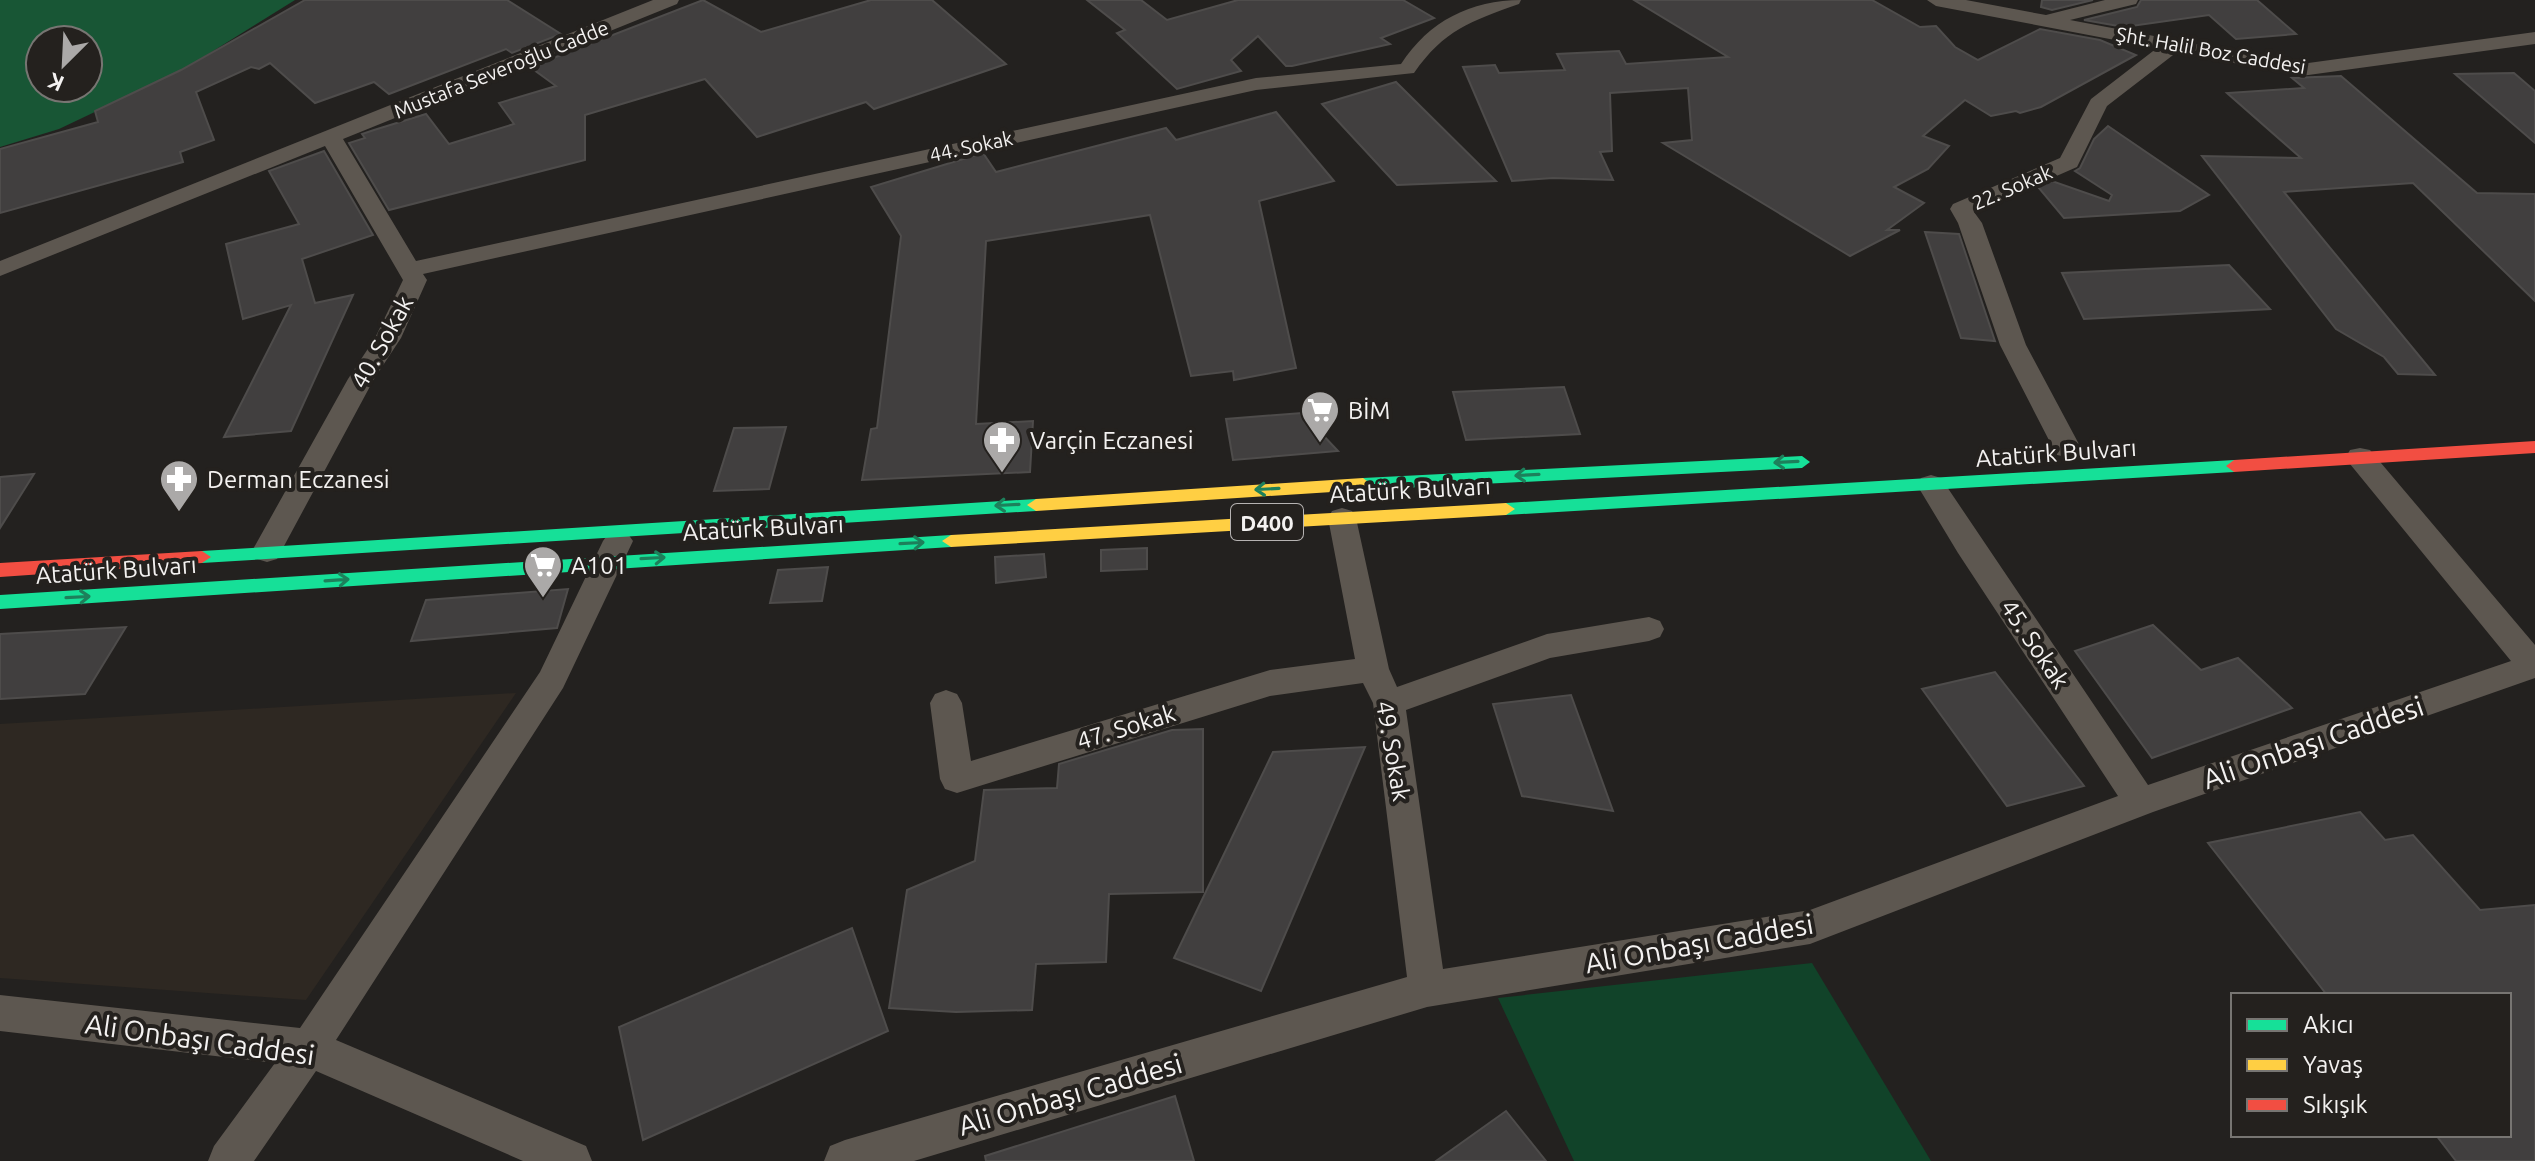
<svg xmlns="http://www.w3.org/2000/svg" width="2535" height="1161" font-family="Ubuntu,sans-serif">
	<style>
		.built { fill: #2e2822 }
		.green { fill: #114329 }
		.forest { fill: #185635; fill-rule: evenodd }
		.building { fill: #413f3f; stroke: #4e4c4b; stroke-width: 2 }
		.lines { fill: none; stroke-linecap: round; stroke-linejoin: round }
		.street { fill: #5d5750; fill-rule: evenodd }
		.fast { fill: #16e098; fill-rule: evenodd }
		.slow { fill: #ffcf43; fill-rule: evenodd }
		.jam { fill: #f24e42; fill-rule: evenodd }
		.oneway { stroke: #1d805b }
		.labels { text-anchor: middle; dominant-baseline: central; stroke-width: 8; stroke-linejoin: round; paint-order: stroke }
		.far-street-label { font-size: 20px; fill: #f4f2f1; stroke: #24211e }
		.shield { fill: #24211e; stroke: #b6b3b2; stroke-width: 2 }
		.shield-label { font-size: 22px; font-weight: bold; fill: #f4f2f1 }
		.street-label { font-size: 24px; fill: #f4f2f1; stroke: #24211e }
		.poi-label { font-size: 24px; fill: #f4f2f1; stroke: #24211e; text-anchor: start }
		.near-street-label { font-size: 28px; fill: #f4f2f1; stroke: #24211e }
	</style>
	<rect width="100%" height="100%" fill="#23211f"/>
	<polygon class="built" points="516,693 306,1000 0,978 0,724"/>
	<polygon class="green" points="1812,963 1931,1161 1574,1161 1498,998"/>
	<path class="forest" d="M 0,0 L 295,0 L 181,71 L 59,129 L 0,147 ZM 40,40 L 88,40 L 88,88 L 40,88 Z"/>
	<g class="building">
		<polygon points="305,0 507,0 561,34 512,53 506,49 389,94 374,82 315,103 270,63 259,69 251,67 196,92 214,140 180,152 183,162 0,213 0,149 98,122 95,111 181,70"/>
		<polygon points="703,0 761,32 871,0 932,0 1006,64 874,109 866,102 757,137 705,79 585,115 585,160 389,210 349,143 365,138 362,134 374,130 426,114 449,144 514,124 499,103 556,86 530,67"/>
		<polygon points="1087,0 1141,0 1167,20 1238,0 1403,0 1434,18 1381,38 1390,44 1292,66 1286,66 1258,36 1231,60 1241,71 1177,89 1117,33 1125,30"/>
		<polygon points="1634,0 1872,0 1920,27 1936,26 1955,47 1978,60 2040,29 2100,40 2136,55 2041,107 2020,113 2016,111 1991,116 1965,100 1923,136 1949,146 1928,169 1894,187 1924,203 1887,230 1900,230 1850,256 1663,143 1692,140 1688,88 1610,93 1612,151 1600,152 1613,180 1553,178 1512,181 1463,67 1495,65 1499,73 1565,70 1557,54 1619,51 1626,64 1728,57"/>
		<polygon points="2042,0 2093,0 2052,10 2041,7"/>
		<polygon points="2141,0 2257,0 2296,34 2236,39 2209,15 2124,27 2084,20 2137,7"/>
		<polygon points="2514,73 2535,91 2535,143 2455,74"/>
		<polygon points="2341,76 2477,193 2535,194 2535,301 2413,183 2284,192 2435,375 2398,374 2384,357 2336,329 2202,156 2301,158 2227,93 2304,88 2292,78"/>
		<polygon points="1396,82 1496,181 1397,185 1322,104"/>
		<polygon points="1276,112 1334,181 1259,201 1296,368 1234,380 1233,371 1191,376 1150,215 986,241 976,424 1033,421 1030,472 862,480 871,429 877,428 901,236 871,187 983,153 996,172 1166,128 1176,140"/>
		<polygon points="2108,126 2209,195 2180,211 2064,218 2038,187 2052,181 2109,201 2112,195 2075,171 2080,168 2094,139"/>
		<polygon points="324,151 373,235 302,259 315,303 353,295 291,431 224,437 291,305 243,319 226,244 299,224 269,171"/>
		<polygon points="1925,232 1959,234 1995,341 1961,338"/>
		<polygon points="2229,265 2270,309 2084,319 2062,273"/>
		<polygon points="1564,387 1580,434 1466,440 1453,392"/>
		<polygon points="1302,413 1338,451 1233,460 1226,419"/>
		<polygon points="786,427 769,489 714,491 734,428"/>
		<polygon points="34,474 0,528 0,477"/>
		<polygon points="1147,548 1147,569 1101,571 1101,550"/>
		<polygon points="1044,554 1046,577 996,583 995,557"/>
		<polygon points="828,567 822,601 770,603 778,570"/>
		<polygon points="568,589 557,628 411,641 426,600"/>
		<polygon points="2153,625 2201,670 2238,658 2292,708 2152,758 2075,651"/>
		<polygon points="126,627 85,694 0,699 0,634"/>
		<polygon points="1995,672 2084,786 2007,806 1922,689"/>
		<polygon points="1571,695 1613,811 1522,796 1493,704"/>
		<polygon points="1203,729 1203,892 1109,894 1106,962 1036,964 1032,1010 956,1012 889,1008 907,890 975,861 984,790 1057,788 1059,764 1172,730"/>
		<polygon points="1365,747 1261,991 1174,958 1273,752"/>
		<polygon points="2360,812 2385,840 2413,835 2480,910 2535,905 2535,1161 2456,1161 2436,1135 2509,1135 2509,995 2327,995 2208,843"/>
		<polygon points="852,928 888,1031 643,1140 619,1027"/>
		<polygon points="1175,1096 1194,1161 986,1161 985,1156"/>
		<polygon points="1506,1111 1546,1161 1436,1161"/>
	</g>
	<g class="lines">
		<g class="street">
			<path d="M 653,0 L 679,0 L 677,4 L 343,139 L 416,261 L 1256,78 L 1401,64 C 1429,21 1471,0 1521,0 L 1519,4 C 1471,21 1444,30 1414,73 L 1256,90 L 423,274 L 427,280 L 401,338 L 374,379 L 277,559 L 267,562 L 257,559 L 252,551 L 348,379 L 375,338 L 403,280 L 325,146 L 0,276 L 0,261 Z"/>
			<polygon points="1927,0 1966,0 2046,15 2105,0 2138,0 2136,4 2070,20 2301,64 2535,32 2535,44 2301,76 2177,52 2107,106 2077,167 1974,212 1982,223 2026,345 2081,448 2077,455 2067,457 2057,455 2053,448 2000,345 1958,223 1950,209 1953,204 2060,158 2091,99 2157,48 1936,6"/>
			<polygon points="2360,448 2370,450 2535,645 2535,678 2153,812 1810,944 1427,1007 914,1161 824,1161 830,1146 845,1140 1407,977 1373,703 1363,683 1270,696 957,793 945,789 940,779 930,703 935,694 946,690 957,694 962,703 971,761 1270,670 1355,659 1328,518 1332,511 1342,508 1352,511 1356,518 1389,669 1397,687 1547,634 1649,617 1660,621 1664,629 1660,637 1649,641 1550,658 1406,710 1443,969 1810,910 2118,796 1958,553 1917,485 1921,478 1931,475 1941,478 2148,785 2511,661 2350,464 2346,457 2350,450"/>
			<polygon points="618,530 628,534 633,541 563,688 336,1040 586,1146 592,1161 523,1161 316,1071 254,1161 208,1161 214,1146 275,1063 0,1031 0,995 300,1028 540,672 603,541 608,534"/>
		</g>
		<g class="fast">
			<polygon points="1802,456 1810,462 1802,468 1363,490 1355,484 1363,478"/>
			<polygon points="2234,460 2242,466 2234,472 1506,515 1497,509 1506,503"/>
			<polygon points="1036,499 1045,505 1036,511 202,563 193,557 202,551"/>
			<polygon points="951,535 960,541 951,547 0,609 0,595"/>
		</g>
		<g class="slow">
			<polygon points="1363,478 1371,484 1363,490 1036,511 1027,505 1036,499"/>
			<polygon points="1506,503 1515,509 1506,515 951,547 942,541 951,535"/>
		</g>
		<g class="jam">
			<polygon points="2535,441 2535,453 2234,472 2226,466 2234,460"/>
			<polygon points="202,551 211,557 202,563 0,577 0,563"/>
		</g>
	</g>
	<defs><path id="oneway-shaft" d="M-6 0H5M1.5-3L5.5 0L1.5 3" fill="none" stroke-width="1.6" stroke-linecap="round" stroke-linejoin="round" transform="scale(2)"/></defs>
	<g class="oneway">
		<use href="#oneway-shaft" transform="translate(1786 462) rotate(177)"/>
		<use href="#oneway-shaft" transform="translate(1527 475) rotate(177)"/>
		<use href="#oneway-shaft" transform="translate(1267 489) rotate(177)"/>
		<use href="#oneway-shaft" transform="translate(1007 505) rotate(177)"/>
		<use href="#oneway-shaft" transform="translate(912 543) rotate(-3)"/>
		<use href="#oneway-shaft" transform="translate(653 558) rotate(-3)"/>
		<use href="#oneway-shaft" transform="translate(337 580) rotate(-4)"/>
		<use href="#oneway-shaft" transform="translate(78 597) rotate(-3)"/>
	</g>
	<defs>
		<g id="supermarket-pin" transform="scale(2)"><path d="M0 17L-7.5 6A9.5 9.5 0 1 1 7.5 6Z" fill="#aba9a8" stroke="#24211e"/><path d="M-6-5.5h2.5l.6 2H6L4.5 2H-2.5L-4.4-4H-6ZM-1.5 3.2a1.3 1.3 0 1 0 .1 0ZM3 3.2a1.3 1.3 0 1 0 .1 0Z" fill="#fff"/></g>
		<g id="pharmacy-pin" transform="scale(2)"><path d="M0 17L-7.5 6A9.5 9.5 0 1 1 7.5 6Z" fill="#aba9a8" stroke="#24211e"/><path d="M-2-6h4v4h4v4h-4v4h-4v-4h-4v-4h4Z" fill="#fff"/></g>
	</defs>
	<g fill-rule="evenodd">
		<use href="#supermarket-pin" x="1320" y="410"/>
		<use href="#pharmacy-pin" x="1002" y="440"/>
		<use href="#pharmacy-pin" x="179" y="479"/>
		<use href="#supermarket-pin" x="543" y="565"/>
	</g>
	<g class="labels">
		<g class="far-street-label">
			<text transform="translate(2211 50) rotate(10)">Şht. Halil Boz Caddesi</text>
			<text transform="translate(501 69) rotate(-22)">Mustafa Severoğlu Cadde</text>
			<text transform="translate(971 146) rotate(-12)">44. Sokak</text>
			<text transform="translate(2012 187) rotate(-23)">22. Sokak</text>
		</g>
		<rect class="shield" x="1231" y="504" width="72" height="36" rx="6"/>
		<g class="shield-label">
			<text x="1267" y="522">D400</text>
		</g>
		<g class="street-label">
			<text transform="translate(382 342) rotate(-61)">40. Sokak</text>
			<text transform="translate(2056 453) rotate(-4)">Atatürk Bulvarı</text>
			<text transform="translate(1410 490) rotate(-3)">Atatürk Bulvarı</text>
			<text transform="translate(763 528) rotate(-3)">Atatürk Bulvarı</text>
			<text transform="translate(116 570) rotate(-4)">Atatürk Bulvarı</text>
			<text transform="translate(2035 644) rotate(56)">45. Sokak</text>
			<text transform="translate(1126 727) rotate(-17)">47. Sokak</text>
			<text transform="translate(1393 751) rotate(80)">49. Sokak</text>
		</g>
		<g class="poi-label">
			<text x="1348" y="410">BİM</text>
			<text x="1030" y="440">Varçin Eczanesi</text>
			<text x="207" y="479">Derman Eczanesi</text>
			<text x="571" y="565">A101</text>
		</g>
		<g class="near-street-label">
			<text transform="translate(2313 742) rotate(-19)">Ali Onbaşı Caddesi</text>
			<text transform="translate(1699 943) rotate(-10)">Ali Onbaşı Caddesi</text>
			<text transform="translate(200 1039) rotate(8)">Ali Onbaşı Caddesi</text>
			<text transform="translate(1070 1094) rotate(-16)">Ali Onbaşı Caddesi</text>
		</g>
	</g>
	<rect x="2231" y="993" width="280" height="144" fill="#24211e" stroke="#777572" stroke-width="2"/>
	<rect x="2247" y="1019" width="40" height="12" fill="#16e098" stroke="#777572" stroke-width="2"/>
	<text x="2303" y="1033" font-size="24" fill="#f4f2f1">Akıcı</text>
	<rect x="2247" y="1059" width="40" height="12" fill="#ffcf43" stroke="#777572" stroke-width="2"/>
	<text x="2303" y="1073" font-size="24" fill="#f4f2f1">Yavaş</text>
	<rect x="2247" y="1099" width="40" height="12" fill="#f24e42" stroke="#777572" stroke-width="2"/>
	<text x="2303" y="1113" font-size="24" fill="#f4f2f1">Sıkışık</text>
	<g transform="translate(64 64) rotate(204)"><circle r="38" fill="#24211e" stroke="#777572" stroke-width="2"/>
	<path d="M0-6L14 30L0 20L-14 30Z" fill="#aba9a8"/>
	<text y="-12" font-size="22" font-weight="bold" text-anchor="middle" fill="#f4f2f1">K</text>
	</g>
</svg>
